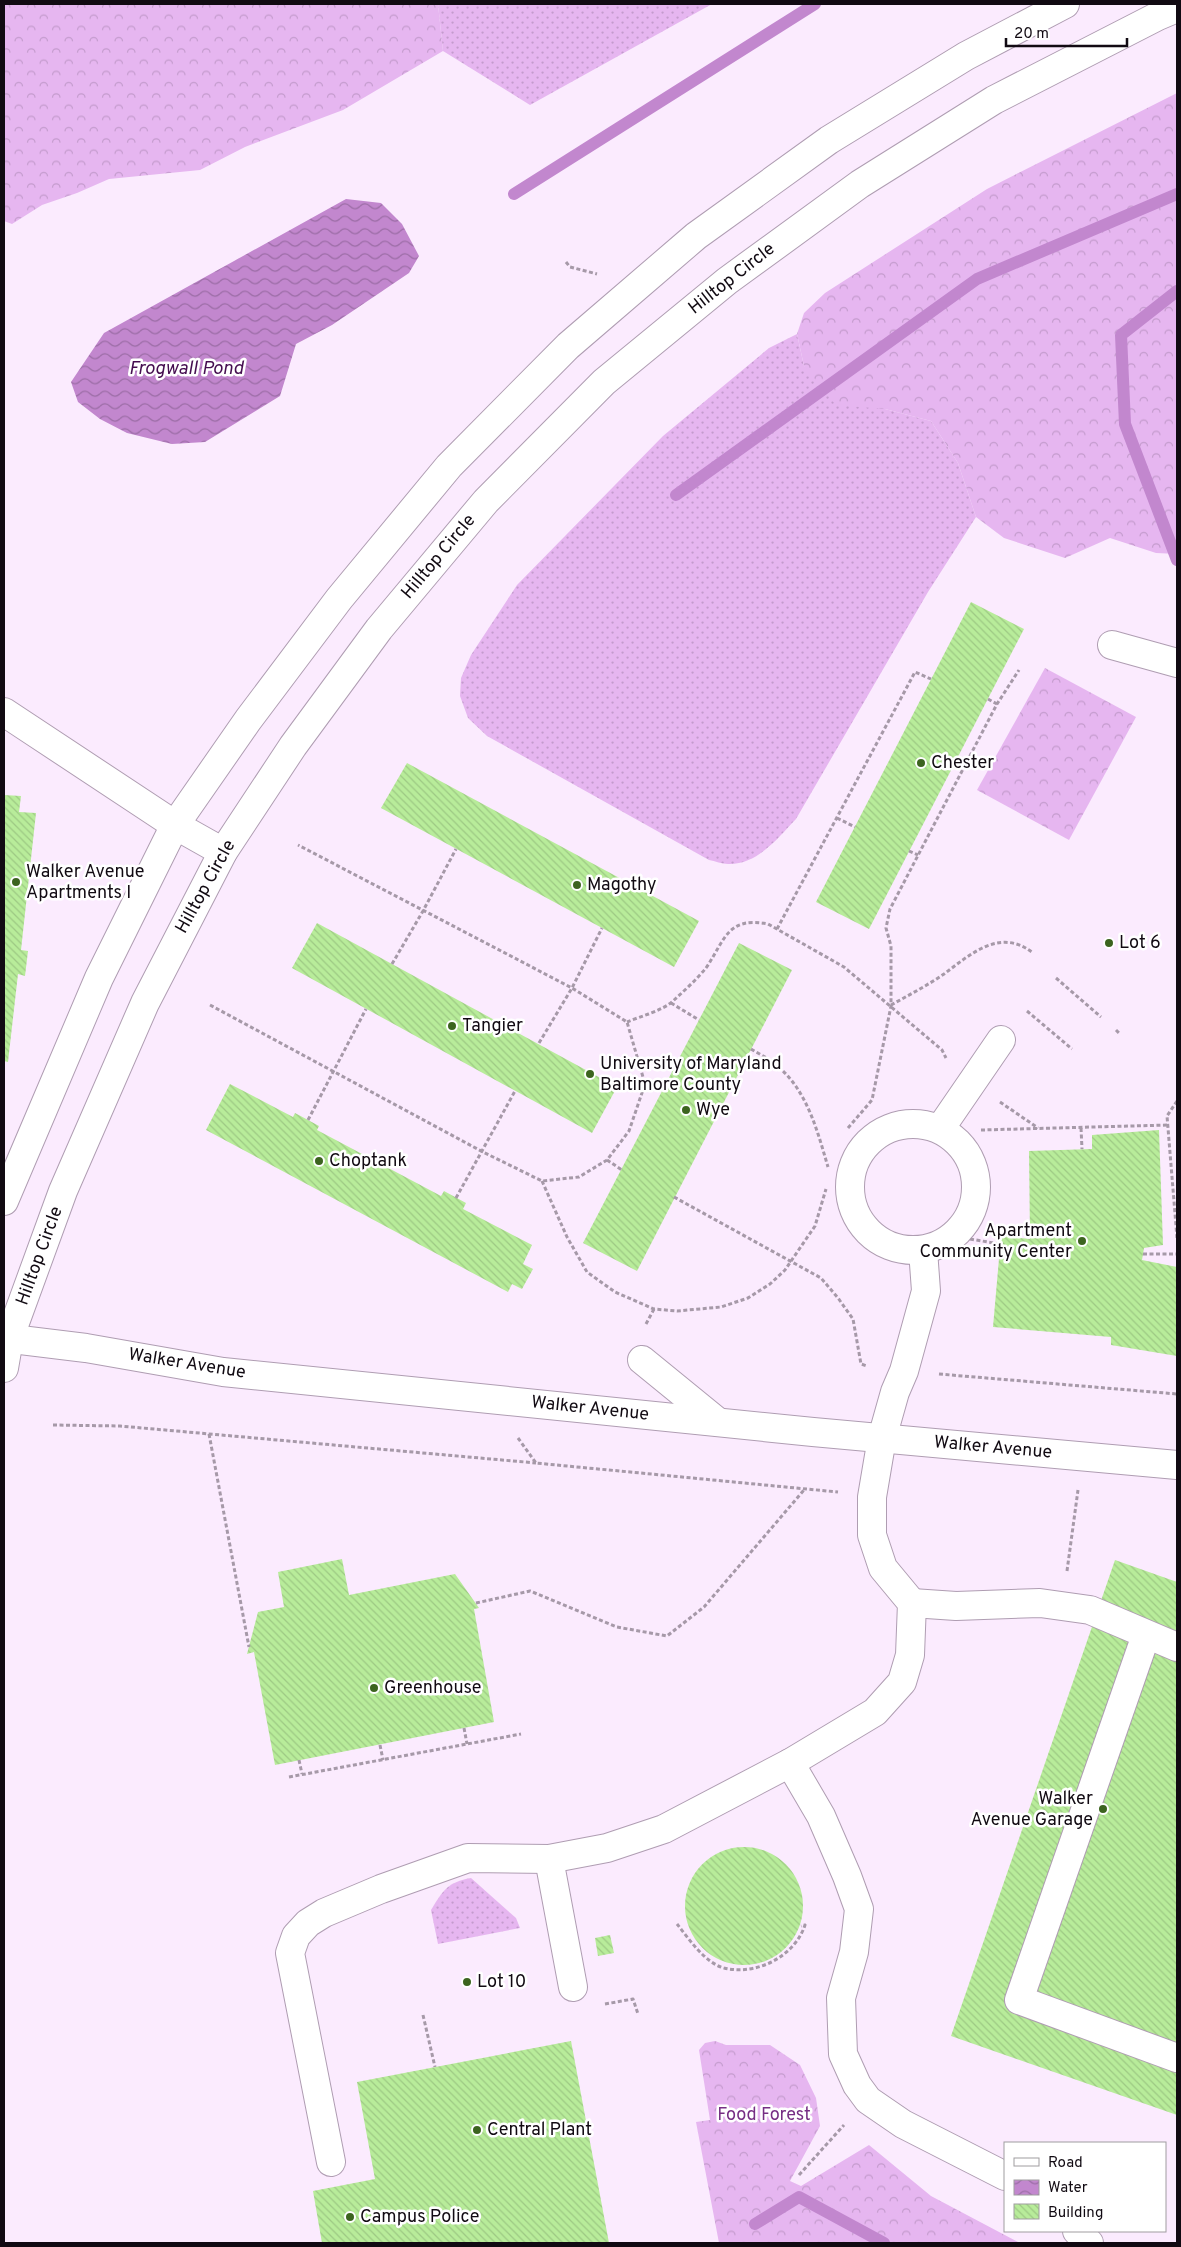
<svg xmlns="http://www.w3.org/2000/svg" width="1181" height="2247" font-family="Overpass,sans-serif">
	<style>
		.grass { fill: url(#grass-dots) }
		.forest { fill: url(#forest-crowns) }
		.water { fill: url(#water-waves) }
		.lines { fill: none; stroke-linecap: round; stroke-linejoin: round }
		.stream { stroke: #c287ce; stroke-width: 12 }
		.building { fill: url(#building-back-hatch) }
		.minor-casing { stroke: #af9db2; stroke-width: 30 }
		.path { stroke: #a699a8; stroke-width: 3; stroke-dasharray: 4 2.5; stroke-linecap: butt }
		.minor { stroke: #fff; stroke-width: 28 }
		.poi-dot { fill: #3c641f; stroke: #fff; stroke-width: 2 }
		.labels { text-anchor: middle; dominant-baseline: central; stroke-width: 5; stroke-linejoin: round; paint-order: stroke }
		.street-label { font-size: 18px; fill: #110a12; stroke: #fff }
		.poi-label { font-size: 18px; fill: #110a12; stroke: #fff; text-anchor: start }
		.park-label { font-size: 18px; fill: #762e84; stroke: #fff }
		.water-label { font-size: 19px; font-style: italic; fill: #450e50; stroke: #fff }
	</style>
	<defs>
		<pattern id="grass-dots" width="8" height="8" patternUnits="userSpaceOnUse" patternTransform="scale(1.25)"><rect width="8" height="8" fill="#e6b6f0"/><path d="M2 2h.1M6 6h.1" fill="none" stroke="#c49bcd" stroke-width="1.8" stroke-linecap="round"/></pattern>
		<pattern id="forest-crowns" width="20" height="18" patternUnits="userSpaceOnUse" patternTransform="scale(1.25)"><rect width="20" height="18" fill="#e6b6f0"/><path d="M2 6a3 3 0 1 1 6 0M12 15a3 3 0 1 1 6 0" fill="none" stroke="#c49bcd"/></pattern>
		<pattern id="water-waves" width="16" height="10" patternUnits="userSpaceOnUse" patternTransform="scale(1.25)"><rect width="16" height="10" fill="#c287ce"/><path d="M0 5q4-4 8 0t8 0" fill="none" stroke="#9c6da6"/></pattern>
		<pattern id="building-back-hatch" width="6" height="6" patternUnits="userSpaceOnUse" patternTransform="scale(1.25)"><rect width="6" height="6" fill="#b8ec9a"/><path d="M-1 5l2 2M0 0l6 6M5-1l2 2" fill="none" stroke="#9dc984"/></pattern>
	</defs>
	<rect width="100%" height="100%" fill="#fbebfe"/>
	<g class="grass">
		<polygon points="438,4 712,4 530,105 443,51"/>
		<path d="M 797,334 L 804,366 L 885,409 L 931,421 L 958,463 L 976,517 L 928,592 L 796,819 C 778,838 757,865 728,864 C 722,864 715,861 709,860 L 487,736 L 468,718 L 460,696 L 461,678 L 471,655 L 517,585 L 663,436 L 769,348 Z"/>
		<path d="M 471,1878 L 516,1918 L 520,1928 L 438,1944 L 431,1910 C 443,1890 448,1882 471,1878 Z"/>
	</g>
	<g class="forest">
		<polygon points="4,4 438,4 443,51 343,110 245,147 200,170 109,179 77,193 42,205 12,224 4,221"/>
		<polygon points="1177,93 1177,554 1156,553 1110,538 1065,558 1004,538 976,517 958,463 931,421 885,409 836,405 804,366 797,334 804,313 825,293 987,189"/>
		<polygon points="1045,668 1136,717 1069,840 977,790"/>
		<polygon points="715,2041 726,2045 770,2045 800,2065 816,2098 820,2126 790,2181 801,2186 869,2145 931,2196 1020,2243 719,2243 696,2122 710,2120 699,2050 705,2043"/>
	</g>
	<polygon class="water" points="346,199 381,203 402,224 419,256 409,273 332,325 296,344 280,396 205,442 172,444 127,433 100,419 78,402 71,382 104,333"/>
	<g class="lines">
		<g class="stream">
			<polyline points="514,194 815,4"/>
			<polyline points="1177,291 1121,335 1125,424 1177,560"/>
			<polyline points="676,495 977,279 1177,194"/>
			<polyline points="755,2224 799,2197 884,2243"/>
		</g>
	</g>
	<g class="building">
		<polygon points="971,602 1024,629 869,929 816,902"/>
		<polygon points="407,763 699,921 674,967 381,808"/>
		<polygon points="4,795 21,796 19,812 36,813 21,950 28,951 25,976 18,974 8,1062 4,1061"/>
		<polygon points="317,923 617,1087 592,1133 292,968"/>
		<polygon points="739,943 792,970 637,1271 583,1243"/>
		<polygon points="230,1084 293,1117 295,1113 308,1120 319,1126 317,1130 441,1196 444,1191 466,1203 463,1209 532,1245 523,1264 533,1269 522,1289 512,1284 508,1292 206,1130"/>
		<polygon points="1159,1130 1163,1245 1144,1248 1142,1260 1177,1267 1177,1356 1111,1345 1111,1337 993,1327 1001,1236 1030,1239 1029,1151 1092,1149 1092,1135"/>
		<polygon points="342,1559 349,1595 455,1574 479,1608 474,1609 494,1722 275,1765 254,1652 247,1654 258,1612 284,1607 278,1572"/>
		<polygon points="1115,1560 1177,1582 1177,2115 951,2036"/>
		<circle cx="744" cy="1906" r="59"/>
		<polygon points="610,1935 614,1953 598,1956 595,1938"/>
		<polygon points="571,2041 609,2243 322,2243 313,2191 375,2179 357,2082"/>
	</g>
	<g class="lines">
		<g class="minor-casing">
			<g id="minor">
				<polyline points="1112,645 1177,663"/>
				<polyline points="4,712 175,825 223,852"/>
				<circle cx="913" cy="1187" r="63"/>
				<polyline points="940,1129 1001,1040"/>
				<polyline points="4,1201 99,978 175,825 248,720 339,599 449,466 568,346 696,236 829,140 966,56 1065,4"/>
				<polyline points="4,1338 86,1348 223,1372 813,1432 1177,1465"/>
				<polyline points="642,1360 718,1422"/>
				<polyline points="4,1368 9,1339 63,1191 145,1003 223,852 293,746 379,629 486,501 604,382 727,281 860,184 994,100 1158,16 1177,8"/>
				<polyline points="912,1603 956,1606 1040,1603 1090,1610 1177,1647"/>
				<polyline points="1146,1635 1019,2000 1177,2058"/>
				<polyline points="790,1763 821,1816 847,1876 859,1909 854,1952 841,1998 843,2054 857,2085 868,2100 903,2124 1005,2176"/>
				<polyline points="549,1859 573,1987"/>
				<polyline points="331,2162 290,1953 296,1936 308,1923 324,1913 381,1889 468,1858 549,1859 607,1848 664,1829 790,1763 875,1712 902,1682 910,1655 912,1603 883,1568 872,1535 872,1497 882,1438 895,1392 904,1371 926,1291 923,1250"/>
				<polyline points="1077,2231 1089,2243"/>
			</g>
		</g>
		<g class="path">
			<polyline points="566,262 570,267 597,274"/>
			<polyline points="988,699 997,704"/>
			<polyline points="837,818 855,827"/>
			<polyline points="909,851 918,855"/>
			<polyline points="777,929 915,672 931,679"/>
			<polyline points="392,964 423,911 456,849"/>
			<polyline points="1056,978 1101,1017"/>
			<polyline points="671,1003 699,1020"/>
			<polyline points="210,1005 483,1152 542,1181 579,1177 607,1160 629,1131 645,1084 627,1022 572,988 298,845"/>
			<path d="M 891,1005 C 909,995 928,985 944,974 C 971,954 1000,927 1033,953"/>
			<polyline points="1027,1011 1072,1049"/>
			<path d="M 627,1022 C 641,1016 662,1011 673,1001 C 684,991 697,979 706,968 C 725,940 727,916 768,924 L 844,967 L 942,1050 L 946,1058"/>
			<polyline points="1116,1030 1120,1034"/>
			<polyline points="539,1043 572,988 602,928"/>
			<path d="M 751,1049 C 759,1054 768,1058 775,1064 C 807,1089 817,1130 828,1167"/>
			<polyline points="1177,1101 1167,1116 1177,1238"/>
			<polyline points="1000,1102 1038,1128"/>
			<polyline points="308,1120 366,1009"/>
			<polyline points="848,1128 872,1100 891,1006 891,946 886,928 890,909 997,704 1019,670"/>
			<polyline points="1081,1128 1082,1149"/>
			<polyline points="981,1130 1168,1125"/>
			<polyline points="607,1160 622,1170"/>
			<polyline points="542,1181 567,1237 587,1272 615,1292 654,1309 677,1311 721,1307 748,1298 770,1284 785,1270 815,1226 826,1189"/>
			<polyline points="674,1197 821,1278 838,1298 853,1319 861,1364 867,1366"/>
			<polyline points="456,1198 515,1091"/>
			<polyline points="970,1239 1000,1244"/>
			<polyline points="1143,1254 1177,1254"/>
			<polyline points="646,1324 654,1309"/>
			<polyline points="939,1374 1177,1394"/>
			<polyline points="53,1425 120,1426 536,1463"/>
			<polyline points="209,1434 249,1647"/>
			<polyline points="518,1438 536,1463 838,1492"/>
			<polyline points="1067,1571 1078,1490"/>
			<polyline points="476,1603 530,1591 617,1627 667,1636 704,1607 804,1490"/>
			<polyline points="464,1728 467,1744"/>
			<polyline points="380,1745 383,1760"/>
			<polyline points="299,1760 302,1774"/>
			<polyline points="289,1777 521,1734"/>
			<path d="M 677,1924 C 689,1939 705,1963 724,1968 C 757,1976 795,1956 805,1925 L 801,1926"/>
			<polyline points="605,2004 633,1999 638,2014"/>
			<polyline points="423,2015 435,2067"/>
			<polyline points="799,2175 844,2125"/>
		</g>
		<use href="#minor" class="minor"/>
	</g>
	<g class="poi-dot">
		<circle cx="921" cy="763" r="5"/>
		<circle cx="16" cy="882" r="5"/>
		<circle cx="577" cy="885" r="5"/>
		<circle cx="1109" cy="943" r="5"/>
		<circle cx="452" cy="1026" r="5"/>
		<circle cx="590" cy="1074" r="5"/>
		<circle cx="686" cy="1110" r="5"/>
		<circle cx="319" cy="1161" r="5"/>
		<circle cx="1082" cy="1241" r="5"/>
		<circle cx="374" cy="1688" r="5"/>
		<circle cx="1103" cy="1809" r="5"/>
		<circle cx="467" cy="1982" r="5"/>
		<circle cx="477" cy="2130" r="5"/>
		<circle cx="350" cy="2217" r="5"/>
	</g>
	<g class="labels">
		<g class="street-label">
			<text transform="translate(732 279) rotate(-38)">Hilltop Circle</text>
			<text transform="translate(439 557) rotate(-50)">Hilltop Circle</text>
			<text transform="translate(206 887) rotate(-61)">Hilltop Circle</text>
			<text transform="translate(40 1256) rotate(-70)">Hilltop Circle</text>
			<text transform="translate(187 1364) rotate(9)">Walker Avenue</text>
			<text transform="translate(590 1409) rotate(6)">Walker Avenue</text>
			<text transform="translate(993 1448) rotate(5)">Walker Avenue</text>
		</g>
		<g class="poi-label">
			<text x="931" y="763">Chester</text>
			<text x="26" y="872">Walker Avenue<tspan x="26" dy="21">Apartments I</tspan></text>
			<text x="587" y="885">Magothy</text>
			<text x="1119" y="943">Lot 6</text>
			<text x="462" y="1026">Tangier</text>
			<text x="600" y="1064">University of Maryland<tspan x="600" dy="21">Baltimore County</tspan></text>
			<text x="696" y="1110">Wye</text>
			<text x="329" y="1161">Choptank</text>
			<text x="1072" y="1231" text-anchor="end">Apartment<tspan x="1072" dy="21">Community Center</tspan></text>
			<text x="384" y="1688">Greenhouse</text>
			<text x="1093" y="1799" text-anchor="end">Walker<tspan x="1093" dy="21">Avenue Garage</tspan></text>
			<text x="477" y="1982">Lot 10</text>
			<text x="487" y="2130">Central Plant</text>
			<text x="360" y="2217">Campus Police</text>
		</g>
		<g class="park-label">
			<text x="764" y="2115">Food Forest</text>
		</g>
		<g class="water-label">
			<text x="186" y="369">Frogwall Pond</text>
		</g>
	</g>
	<rect width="1181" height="2247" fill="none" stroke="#110a12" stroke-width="10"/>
	<rect x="1004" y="2142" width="162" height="90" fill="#ffffff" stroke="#a09da0"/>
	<rect x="1014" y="2158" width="25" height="8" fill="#ffffff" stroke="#a09da0"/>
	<text x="1048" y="2167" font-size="15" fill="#110a12">Road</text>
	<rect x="1014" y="2180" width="25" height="15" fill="url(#water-waves)" stroke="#a09da0"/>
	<text x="1048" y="2192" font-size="15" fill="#110a12">Water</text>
	<rect x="1014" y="2204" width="25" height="15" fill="url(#building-back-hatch)" stroke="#a09da0"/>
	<text x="1048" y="2217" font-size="15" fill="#110a12">Building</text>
	<path d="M1006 38v8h121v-8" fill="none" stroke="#110a12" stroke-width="2.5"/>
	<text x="1014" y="38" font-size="15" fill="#110a12" stroke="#ffffff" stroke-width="4" paint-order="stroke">20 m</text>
</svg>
